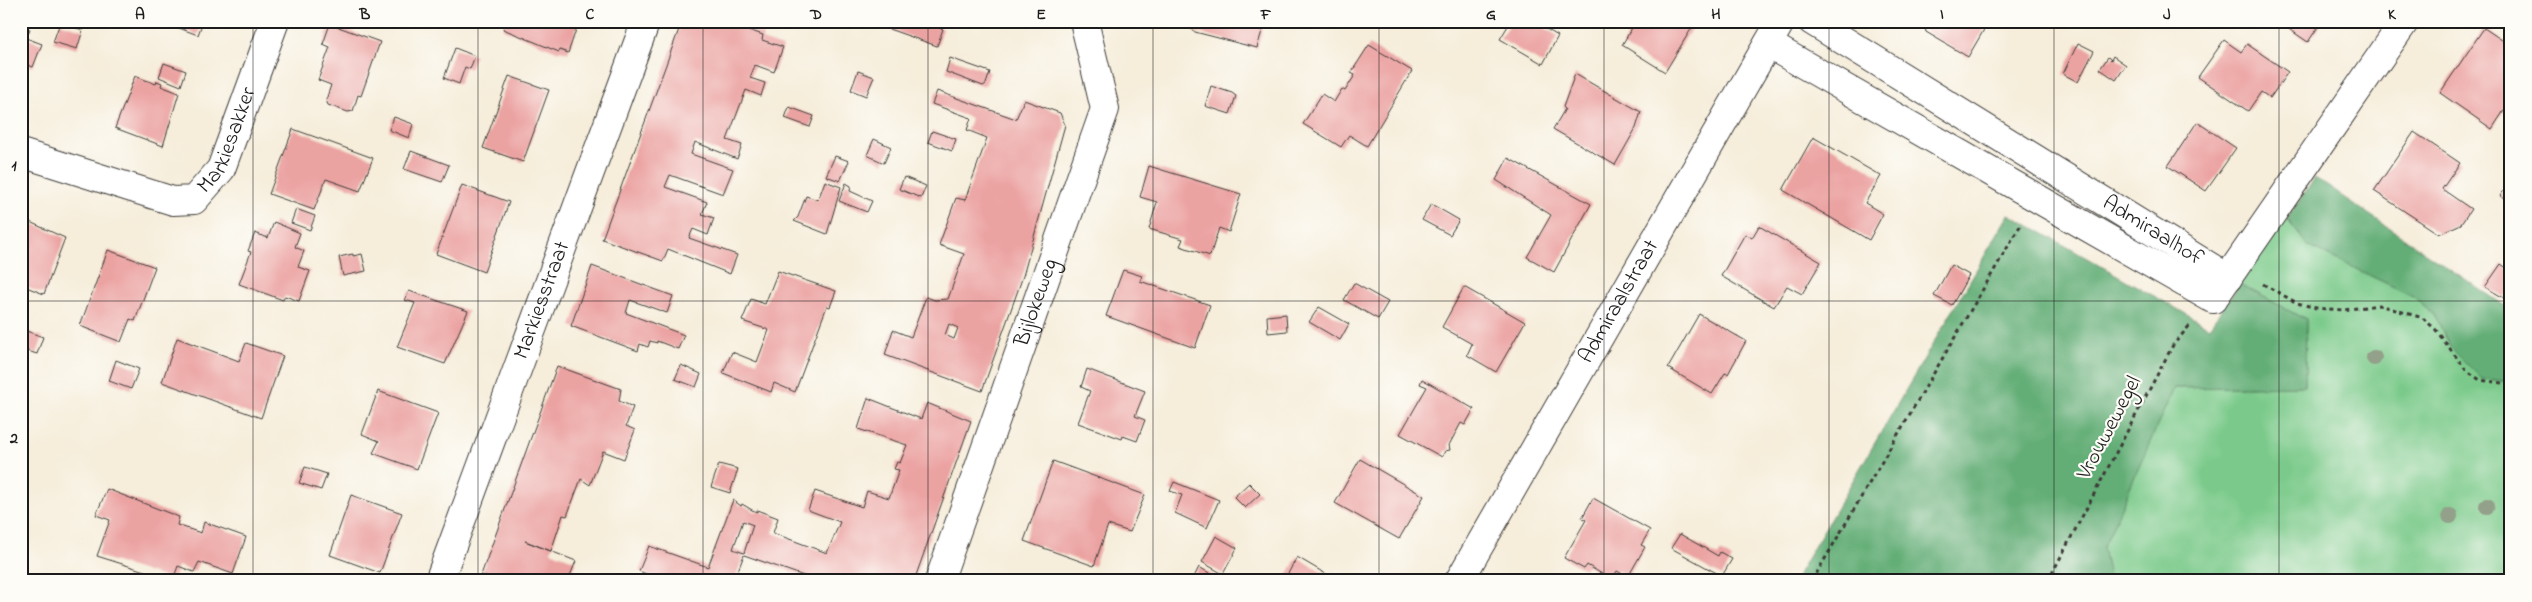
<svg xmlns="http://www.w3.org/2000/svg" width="2532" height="602" font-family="'Indie Flower',sans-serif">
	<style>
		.green { fill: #7bca8b; stroke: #4c7354 }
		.forest { fill: #64ae77; stroke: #40654a }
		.building { fill: #eba3a2; fill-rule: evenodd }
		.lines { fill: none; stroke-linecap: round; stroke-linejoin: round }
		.street-casing { stroke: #3d3b38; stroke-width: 30 }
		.path { stroke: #3d3b38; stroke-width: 3; stroke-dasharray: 4 4; stroke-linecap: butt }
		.street { stroke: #fff; stroke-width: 28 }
		.tree { fill: #93a18a }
		.grid { fill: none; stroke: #1c1c1c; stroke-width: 1; stroke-opacity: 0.55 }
		.labels { text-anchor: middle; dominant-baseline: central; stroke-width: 4.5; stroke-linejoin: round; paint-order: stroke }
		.street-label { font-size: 22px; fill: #1c1c1c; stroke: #fdfcf7 }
		.neatline { fill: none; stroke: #1c1c1c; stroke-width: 2 }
		.grid-label { font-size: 16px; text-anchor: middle; font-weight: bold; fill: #1c1c1c }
	</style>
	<rect width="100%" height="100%" fill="#fdfcf7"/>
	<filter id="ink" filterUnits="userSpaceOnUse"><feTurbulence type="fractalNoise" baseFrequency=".02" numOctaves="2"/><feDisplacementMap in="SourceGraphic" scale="10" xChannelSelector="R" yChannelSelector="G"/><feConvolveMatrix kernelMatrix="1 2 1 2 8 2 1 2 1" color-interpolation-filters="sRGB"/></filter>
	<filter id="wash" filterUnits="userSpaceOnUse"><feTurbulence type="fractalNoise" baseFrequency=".0096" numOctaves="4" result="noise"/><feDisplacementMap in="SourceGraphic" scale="20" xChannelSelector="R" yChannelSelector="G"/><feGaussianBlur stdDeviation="1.12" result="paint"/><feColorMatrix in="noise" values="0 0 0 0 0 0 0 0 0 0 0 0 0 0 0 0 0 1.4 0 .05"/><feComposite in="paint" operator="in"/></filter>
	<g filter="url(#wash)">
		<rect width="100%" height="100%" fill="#f6edda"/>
		<polygon class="green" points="2287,219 2308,246 2413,296 2435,315 2450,347 2481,378 2511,382 2511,581 2110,581 2103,548 2174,388 2305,386 2306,320 2240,284"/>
		<g class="forest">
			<polygon points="2315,178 2511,310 2511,382 2481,378 2450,347 2435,315 2413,296 2308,246 2287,219"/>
			<polygon points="2009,214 2209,327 2240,284 2306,320 2305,386 2174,388 2103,548 2110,581 1794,581"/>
		</g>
		<g id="blocks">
			<g class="building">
				<polygon points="160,21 203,21 198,35"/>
				<polygon points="506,21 579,21 568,53 560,50 559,52 503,29"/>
				<polygon points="682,21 715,21 727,26 728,23 763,35 762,40 783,47 774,72 755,65 750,78 765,83 761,96 746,90 727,140 742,145 737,159 695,142 691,154 733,169 723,194 670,175 665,187 707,202 702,214 714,218 708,235 693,229 689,238 737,255 730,274 668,249 663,261 602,239"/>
				<polygon points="888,21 920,21 943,29 937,46 886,28"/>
				<polygon points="1180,21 1265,21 1257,48 1195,32"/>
				<polygon points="1511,21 1533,21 1558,36 1543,64 1500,39"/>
				<polygon points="1636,21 1696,21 1665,72 1622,45"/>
				<polygon points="1923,21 1989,21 1968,57 1926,32"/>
				<polygon points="2277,21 2322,21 2308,42"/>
				<polygon points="60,23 83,30 77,49 53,42"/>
				<polygon points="330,24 380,42 361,96 358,95 353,111 348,112 328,105 326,100 331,85 318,80 330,47 323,44"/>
				<polygon points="21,26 30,29 26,38 42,44 33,67 21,63"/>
				<polygon points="2484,28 2511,46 2511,110 2509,112 2505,109 2492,129 2440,93"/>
				<polygon points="2224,40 2241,52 2247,44 2288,72 2270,98 2261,92 2248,111 2198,77"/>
				<polygon points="2078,43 2094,51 2078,82 2063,74"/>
				<polygon points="1369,45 1412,71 1367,146 1349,135 1341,147 1303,124 1322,94 1334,102 1342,89 1345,91 1355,75 1351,73"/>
				<polygon points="455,48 475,56 470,69 465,67 459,84 444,78"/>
				<polygon points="2113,56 2126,65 2116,80 2100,69 2108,57 2111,60"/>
				<polygon points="950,58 990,72 986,84 983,86 946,72"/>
				<polygon points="164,63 186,71 181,86 159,77"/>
				<polygon points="858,71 874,77 866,96 851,90"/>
				<polygon points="1575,74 1641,112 1636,128 1615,165 1553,129 1565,109 1563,107"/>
				<polygon points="135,76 156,84 157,81 162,83 161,86 179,93 163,146 115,128"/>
				<polygon points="509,76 549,90 523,162 483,148"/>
				<polygon points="1211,86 1232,93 1236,96 1230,114 1205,106"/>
				<path d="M 937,91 L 1016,119 L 1024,100 L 1060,113 L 1065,125 L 1023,276 L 982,391 L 885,355 L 893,330 L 911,337 L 926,297 L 935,300 L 948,299 L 964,254 L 939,245 L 956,198 L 965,200 L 987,138 L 967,130 L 971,118 L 932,104 ZM 949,324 L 958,328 L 954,339 L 945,335 Z"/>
				<polygon points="789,107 814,116 810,127 785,118"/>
				<polygon points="394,117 413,124 409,138 389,130"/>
				<polygon points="2197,122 2236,148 2206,191 2168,166"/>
				<polygon points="293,129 373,158 360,191 326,179 314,210 269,194"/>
				<polygon points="932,131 956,139 952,151 928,142"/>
				<polygon points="2414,132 2460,163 2442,189 2471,209 2461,224 2439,234 2374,191"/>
				<polygon points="1813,137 1881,176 1865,203 1883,214 1869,240 1783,190"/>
				<polygon points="874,139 891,147 884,163 867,155"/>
				<polygon points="411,151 449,165 442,182 404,169"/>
				<polygon points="835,156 849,161 840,181 826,176"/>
				<polygon points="1508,158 1591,204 1554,272 1527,257 1551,215 1496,180"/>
				<polygon points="1149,166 1241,194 1229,232 1219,228 1210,256 1180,246 1183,239 1149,229 1157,202 1140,197"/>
				<polygon points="904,177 926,186 921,198 899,189"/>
				<polygon points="825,181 841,187 827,234 794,221 798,217 806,196 818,200"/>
				<polygon points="2511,181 2511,202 2500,196"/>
				<polygon points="846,183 851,186 850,191 872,201 867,212 839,201"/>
				<polygon points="462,185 509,202 484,272 436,254"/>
				<polygon points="1431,204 1459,220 1450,235 1422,220"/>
				<polygon points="296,209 315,216 310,230 291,223"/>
				<polygon points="21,218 65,238 44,294 21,285"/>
				<polygon points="274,222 300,233 295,247 304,251 298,267 310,271 299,301 285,296 283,300 239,284 251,252 248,251 255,233 268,238"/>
				<polygon points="1759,226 1821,262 1802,294 1787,286 1774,307 1721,276 1745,234 1752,238"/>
				<polygon points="108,250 155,267 135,321 130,319 121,342 80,326"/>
				<polygon points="353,254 353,256 362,254 366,271 343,276 339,257"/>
				<polygon points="2501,264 2511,271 2511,288 2504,298 2485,287"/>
				<polygon points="1951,265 1969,275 1952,305 1934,296"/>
				<polygon points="592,266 673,296 667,313 630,300 626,313 684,335 678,349 657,341 657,343 650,341 648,347 640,344 638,351 571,326"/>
				<polygon points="1123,270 1142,276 1140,281 1210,305 1195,348 1106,316"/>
				<polygon points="778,271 836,291 830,307 827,306 795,392 774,383 771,392 723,373 732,352 757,362 769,330 742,321 751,299 765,304"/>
				<polygon points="1354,283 1388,302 1378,319 1344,300"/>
				<polygon points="1464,287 1525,322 1496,372 1467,355 1472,344 1442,327"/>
				<polygon points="409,291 468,311 445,364 397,347 415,303 405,300"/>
				<polygon points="1319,307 1349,324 1340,340 1309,322"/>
				<polygon points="1286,314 1287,331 1268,333 1267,316"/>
				<polygon points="1699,314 1746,341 1728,374 1725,373 1712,394 1668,368"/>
				<polygon points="21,329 43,337 37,354 21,349"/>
				<polygon points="177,338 239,361 246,343 283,356 261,418 162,382"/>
				<polygon points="116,360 139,369 131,389 109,381"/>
				<polygon points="681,365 701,374 696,387 675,379"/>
				<polygon points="557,366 621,389 619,401 633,407 626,426 635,430 624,459 603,451 590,485 581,479 567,516 563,515 551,551 525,541 576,561 568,581 497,581 481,575"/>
				<polygon points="1087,369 1145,391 1135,416 1145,420 1137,441 1123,436 1122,439 1078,423 1090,391 1081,387"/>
				<polygon points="1422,379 1474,409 1465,425 1461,423 1449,445 1450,450 1445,451 1442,457 1400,434 1427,387 1420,384"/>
				<polygon points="378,391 438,413 417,469 373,453 379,441 362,434"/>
				<path d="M 868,398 L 921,419 L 927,403 L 971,421 L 914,581 L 818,581 L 744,555 L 734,581 L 664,581 L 639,571 L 649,546 L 708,567 L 733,500 L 741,506 L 742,504 L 752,510 L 757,512 L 757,510 L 778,518 L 773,533 L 827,553 L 840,522 L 808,510 L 815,491 L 862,507 L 867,491 L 889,498 L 899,470 L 894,469 L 897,462 L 900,463 L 907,445 L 858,429 ZM 743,521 L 753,525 L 744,553 L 733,549 Z"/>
				<polygon points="1360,459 1424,496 1399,539 1335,503"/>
				<polygon points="1053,461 1145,495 1130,532 1108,525 1094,566 1024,541"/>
				<polygon points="719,464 738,469 730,493 711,487"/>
				<polygon points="305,467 327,474 321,490 299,483"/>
				<polygon points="1174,482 1219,500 1207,528 1175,513 1182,495 1170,491"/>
				<polygon points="1249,483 1260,494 1245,508 1234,497"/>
				<polygon points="107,489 179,517 177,525 201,533 204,522 246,537 233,574 199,562 194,572 178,566 173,580 97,556 110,520 96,515"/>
				<polygon points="351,495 402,513 380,573 330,555"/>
				<polygon points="1593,498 1650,530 1641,545 1645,547 1628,577 1617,571 1612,580 1587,565 1584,569 1564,558 1586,520 1582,518"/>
				<polygon points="1680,534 1718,556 1720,552 1732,559 1722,576 1671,548"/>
				<polygon points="1216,536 1237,548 1223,574 1202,562"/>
				<polygon points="1297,557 1331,577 1332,573 1353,581 1284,581"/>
				<polygon points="1199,567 1216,577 1214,581 1192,581"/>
			</g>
		</g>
	</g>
	<g filter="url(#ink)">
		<use href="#blocks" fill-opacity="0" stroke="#3d3b38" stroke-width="1"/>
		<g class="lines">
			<g class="street-casing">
				<g id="street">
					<path id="s1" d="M 1812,21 L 2228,278"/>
					<polyline points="1768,44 2213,299 2405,21"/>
					<path id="s2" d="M 21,153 L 173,201 L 194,200 L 221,169 L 275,21"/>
					<path id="s3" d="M 439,581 L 646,21"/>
					<path id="s4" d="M 939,581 L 1105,109 L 1084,21"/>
					<path id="s5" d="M 1459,581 L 1781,21"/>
				</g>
			</g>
			<g class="path">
				<polyline points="2263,284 2297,303 2316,308 2343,310 2379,305 2423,318 2436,330 2466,370 2480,380 2511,384"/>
				<polyline points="1812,581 2020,226"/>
				<polyline points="2048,581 2173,345 2191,324"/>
			</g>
			<use href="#street" class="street"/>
		</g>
		<g class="tree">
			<circle cx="2374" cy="358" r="8"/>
			<circle cx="2487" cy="506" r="8"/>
			<circle cx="2450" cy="516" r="8"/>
		</g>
	</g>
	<path class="grid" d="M 253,21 L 253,581M 478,21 L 478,581M 703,21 L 703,581M 928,21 L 928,581M 1153,21 L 1153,581M 1379,21 L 1379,581M 1604,21 L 1604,581M 1829,21 L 1829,581M 2054,21 L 2054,581M 2279,21 L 2279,581M 21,301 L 2511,301"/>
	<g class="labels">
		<g class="street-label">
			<text stroke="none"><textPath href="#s2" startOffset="250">Markiesakker</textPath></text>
			<text stroke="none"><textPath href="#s1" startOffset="400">Admiraalhof</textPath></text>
			<text stroke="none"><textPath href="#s3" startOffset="299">Markiesstraat</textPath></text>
			<text stroke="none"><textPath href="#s5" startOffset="322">Admiraalstraat</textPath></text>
			<text stroke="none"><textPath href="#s4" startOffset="295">Bijlokeweg</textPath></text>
			<text transform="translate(2110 428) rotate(-62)">Vrouwewegel</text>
		</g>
	</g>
	<rect width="2532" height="602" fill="none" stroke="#fdfcf7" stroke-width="55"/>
	<rect x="28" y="28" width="2476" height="546" class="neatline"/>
	<g class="grid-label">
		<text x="140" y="19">A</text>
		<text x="365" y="19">B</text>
		<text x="590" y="19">C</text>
		<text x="816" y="19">D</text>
		<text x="1041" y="19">E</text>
		<text x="1266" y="19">F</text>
		<text x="1491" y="19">G</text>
		<text x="1716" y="19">H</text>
		<text x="1942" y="19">I</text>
		<text x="2167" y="19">J</text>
		<text x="2392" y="19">K</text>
		<text x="14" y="170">1</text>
		<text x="14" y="443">2</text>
	</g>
</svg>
